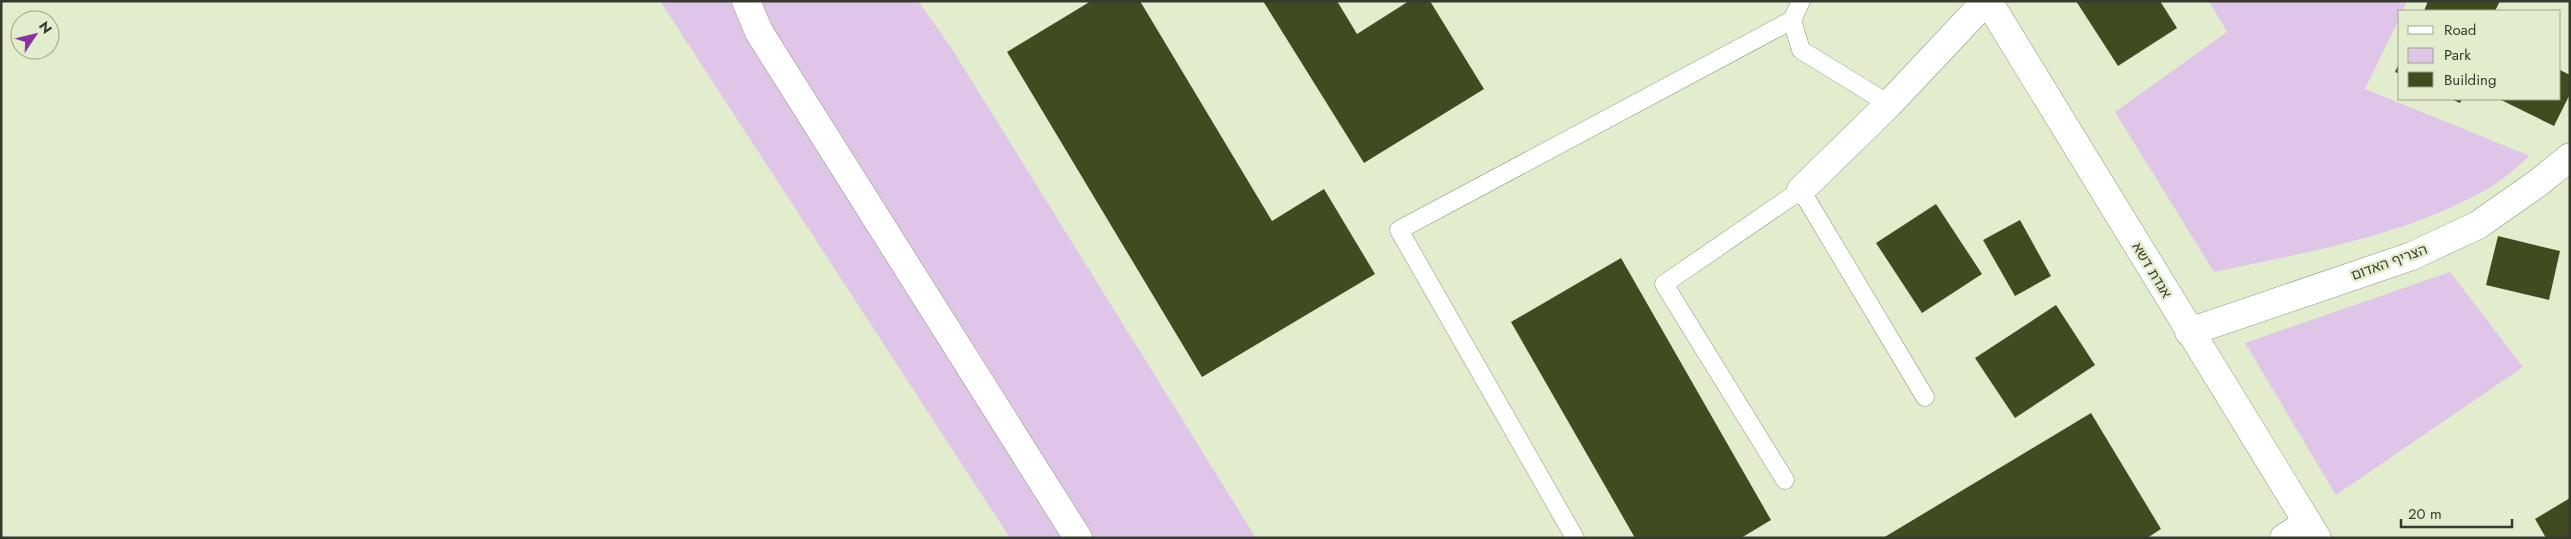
<svg xmlns="http://www.w3.org/2000/svg" width="2571" height="539" font-family="Jost,'Noto Sans Hebrew',sans-serif">
	<style>
		.green { fill: #dfc5e7 }
		.building { fill: #3f4c1f }
		.lines { fill: none; stroke-linecap: round; stroke-linejoin: round }
		.service-casing { stroke: #8d977a; stroke-width: 19 }
		.minor-casing { stroke: #8d977a; stroke-width: 29 }
		.service { stroke: #fff; stroke-width: 18 }
		.minor { stroke: #fff; stroke-width: 28 }
		.labels { text-anchor: middle; dominant-baseline: central; stroke-width: 5; stroke-linejoin: round; paint-order: stroke }
		.street-label { font-size: 14px; fill: #373b2f; stroke: #e2edce }
	</style>
	<rect width="100%" height="100%" fill="#e2edce"/>
	<g class="green">
		<polygon points="660,1 918,1 950,46 1256,538 1010,538"/>
		<path d="M 2209,1 L 2407,1 L 2402,11 L 2400,11 L 2400,17 L 2365,89 L 2530,156 C 2518,165 2507,177 2494,185 C 2410,235 2309,252 2214,272 L 2115,112 L 2227,32 Z"/>
		<polygon points="2450,272 2523,367 2336,495 2245,343"/>
	</g>
	<g class="building">
		<polygon points="1091,1 1140,1 1272,221 1324,189 1375,274 1202,377 1007,52"/>
		<polygon points="1263,1 1337,1 1357,34 1409,1 1430,1 1484,89 1364,163"/>
		<polygon points="2076,1 2160,1 2177,28 2118,66"/>
		<polygon points="2428,1 2500,1 2495,11 2424,11"/>
		<polygon points="2400,61 2400,74 2395,72"/>
		<polygon points="2560,70 2570,75 2570,94 2554,126 2499,99 2560,99"/>
		<polygon points="2451,99 2462,99 2460,103"/>
		<polygon points="1936,204 1982,274 1922,313 1876,243"/>
		<polygon points="2020,220 2051,276 2015,296 1983,240"/>
		<polygon points="2498,236 2560,251 2549,300 2486,285"/>
		<polygon points="1621,258 1771,520 1741,538 1635,538 1511,322"/>
		<polygon points="2056,305 2095,365 2015,418 1975,358"/>
		<polygon points="2091,413 2161,529 2147,538 1883,538"/>
		<polygon points="2570,498 2570,538 2546,538 2535,519"/>
	</g>
	<g class="lines">
		<g class="service-casing">
			<g id="service">
				<polyline points="1792,20 1801,1"/>
				<polyline points="1785,480 1664,284 1801,190 1925,397"/>
				<polyline points="1575,538 1399,230 1792,20 1801,50 1889,104"/>
			</g>
		</g>
		<g class="minor-casing">
			<g id="minor">
				<polyline points="746,1 759,32 1078,538"/>
				<polyline points="1988,1 2317,538"/>
				<polyline points="1801,190 1889,104 1986,1"/>
				<polyline points="2189,332 2412,256 2478,225 2538,183 2570,157"/>
				<polyline points="2284,538 2307,523"/>
			</g>
		</g>
		<use href="#service" class="service"/>
		<use href="#minor" class="minor"/>
	</g>
	<g class="labels">
		<g class="street-label">
			<text transform="translate(2389 262) rotate(-20)">הצריף האדום</text>
			<text transform="translate(2152 270) rotate(59)">אגדת דשא</text>
		</g>
	</g>
	<rect width="2571" height="539" fill="none" stroke="#373b2f" stroke-width="5"/>
	<rect x="2398" y="10" width="162" height="90" fill="#e2edce" stroke="#9ea68e"/>
	<rect x="2408" y="26" width="25" height="8" fill="#ffffff" stroke="#9ea68e"/>
	<text x="2444" y="35" font-size="15" fill="#373b2f">Road</text>
	<rect x="2408" y="48" width="25" height="15" fill="#dfc5e7" stroke="#9ea68e"/>
	<text x="2444" y="60" font-size="15" fill="#373b2f">Park</text>
	<rect x="2408" y="72" width="25" height="15" fill="#3f4c1f" stroke="#9ea68e"/>
	<text x="2444" y="85" font-size="15" fill="#373b2f">Building</text>
	<g transform="translate(35 35) rotate(55)"><circle r="24" fill="#e2edce" stroke="#9ea68e"/>
	<path d="M0-4L9 19L0 12L-9 19Z" fill="#8a33a0"/>
	<text y="-8" font-size="14" font-weight="bold" text-anchor="middle" fill="#373b2f">N</text>
	</g>
	<path d="M2401 519v8h111v-8" fill="none" stroke="#373b2f" stroke-width="2.5"/>
	<text x="2408" y="519" font-size="15" fill="#373b2f" stroke="#e2edce" stroke-width="4" paint-order="stroke">20 m</text>
</svg>
